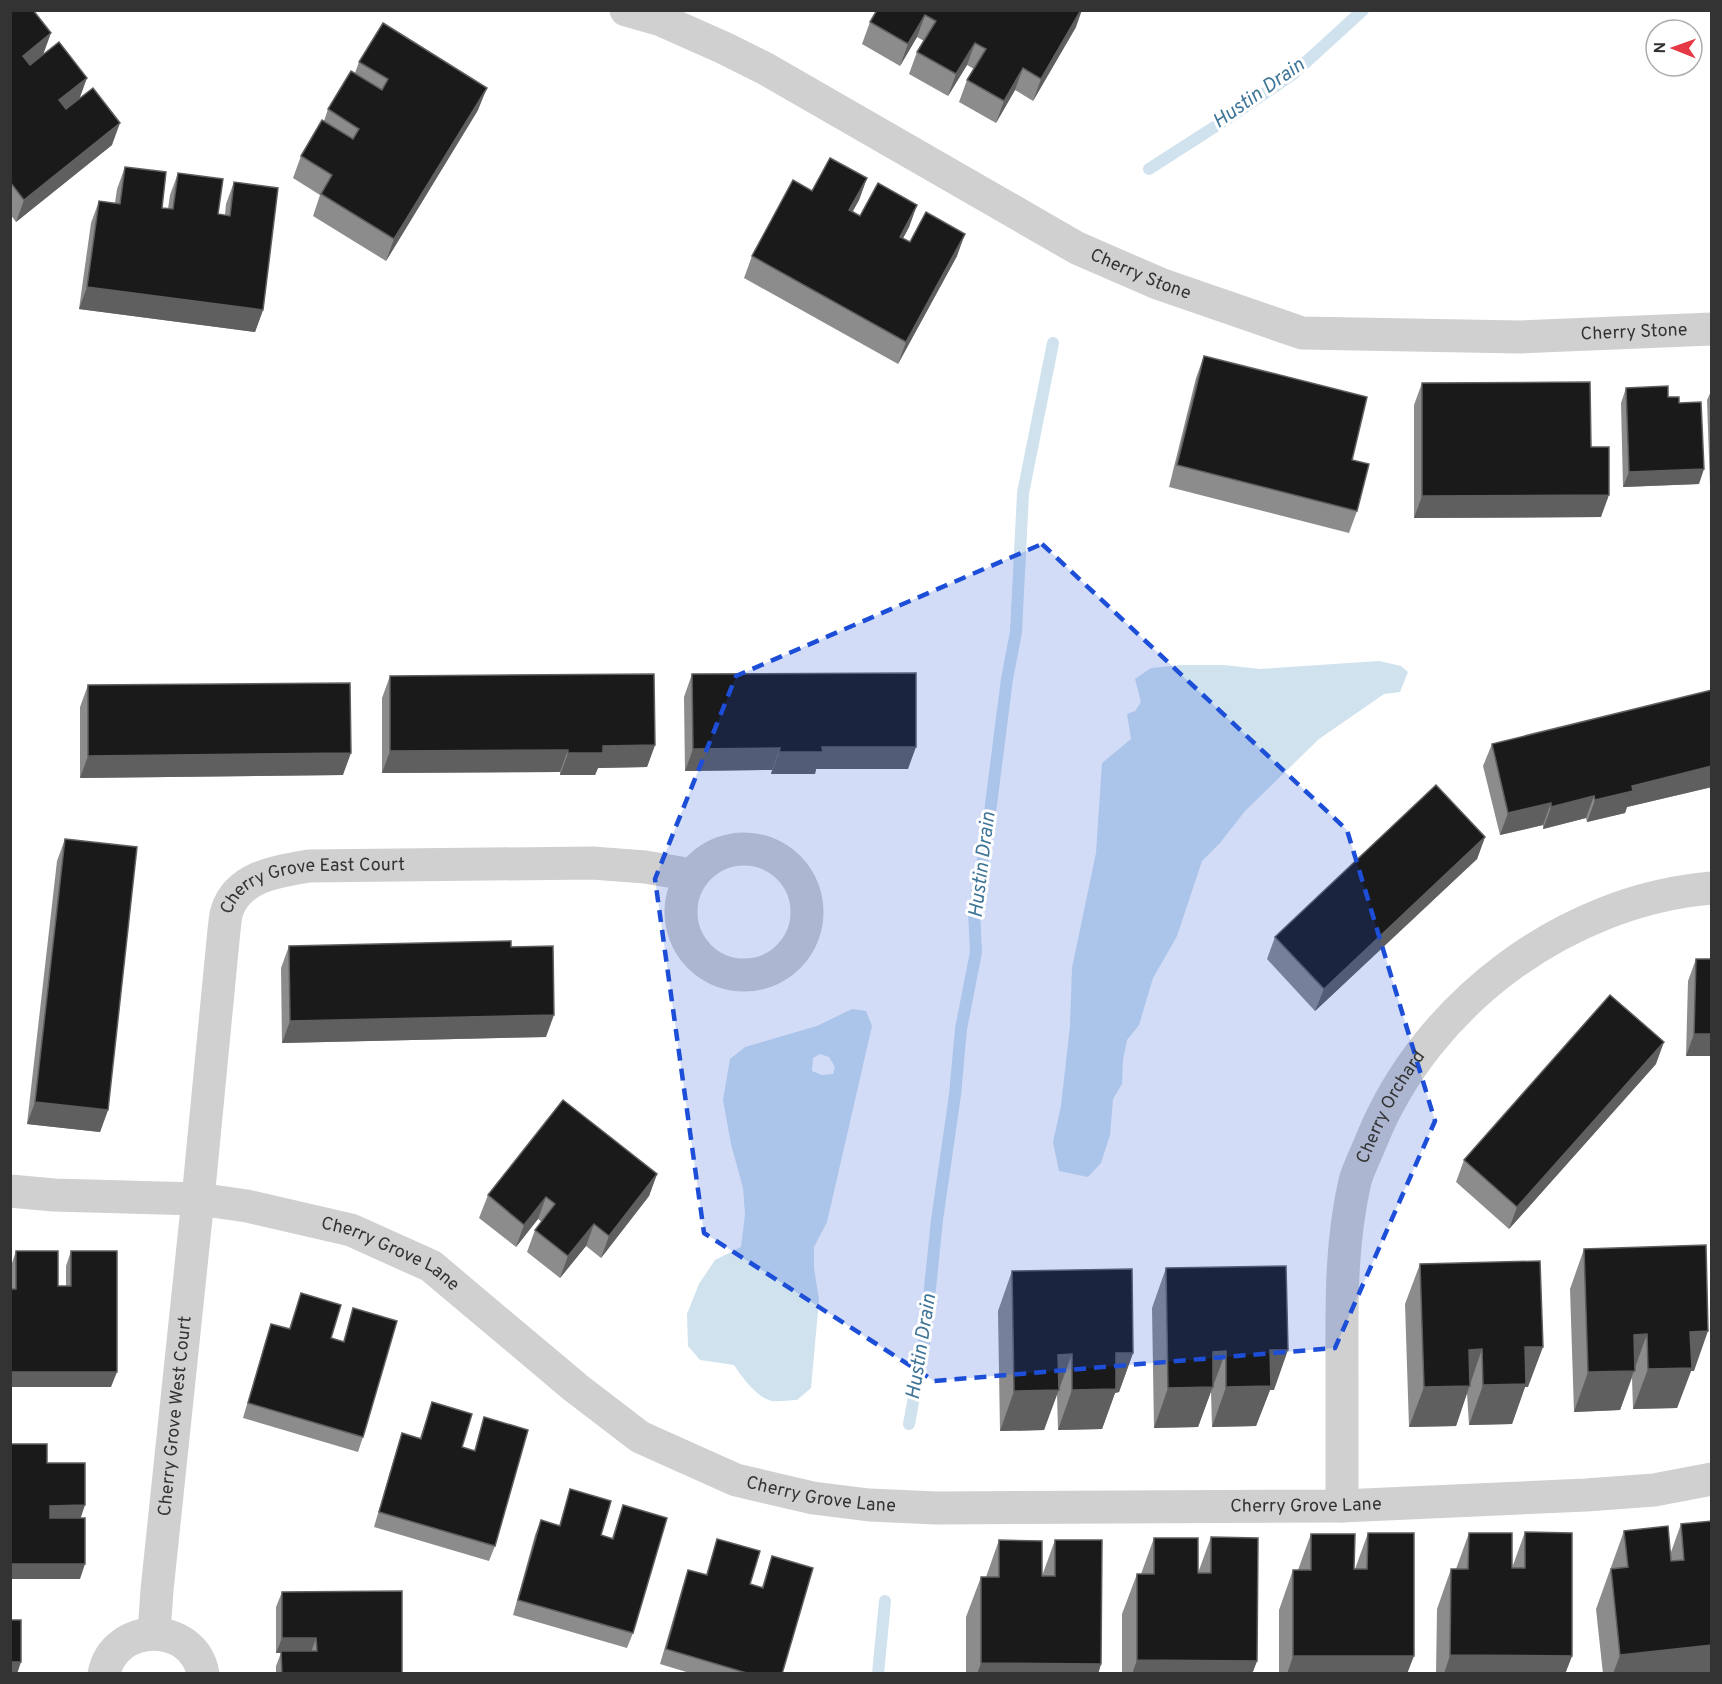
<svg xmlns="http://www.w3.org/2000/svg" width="1722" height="1684" font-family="Overpass,sans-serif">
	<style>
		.water { fill: #cfe2ee; fill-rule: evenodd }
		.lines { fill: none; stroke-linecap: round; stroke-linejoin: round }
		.stream { stroke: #cfe2ee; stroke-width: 12 }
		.minor { stroke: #d0d0d0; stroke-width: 33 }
		.wall { fill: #8c8c8c }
		.shaded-wall { fill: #5f5f5f }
		.building { fill: #1a1a1a; stroke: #5f5f5f; stroke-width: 1.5 }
		.marked { fill: #1d4ed8; fill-opacity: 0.2; stroke: #1d4ed8; stroke-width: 4.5; stroke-dasharray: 12 8; stroke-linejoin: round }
		.labels { text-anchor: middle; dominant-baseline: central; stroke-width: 6; stroke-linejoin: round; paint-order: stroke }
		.street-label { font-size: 18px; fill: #333; stroke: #fff }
		.water-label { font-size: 20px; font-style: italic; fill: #3f7597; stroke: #fff }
	</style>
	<rect width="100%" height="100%" fill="#fff"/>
	<g class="water">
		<polygon points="1379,661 1401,666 1408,672 1400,692 1384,694 1319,739 1245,811 1220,843 1202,861 1177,936 1153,978 1139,1025 1127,1040 1123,1060 1122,1084 1113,1099 1110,1135 1101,1163 1088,1177 1059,1171 1053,1142 1061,1106 1070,1026 1072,968 1096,853 1102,763 1131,739 1127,714 1135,711 1141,702 1135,679 1151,668 1181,665 1224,665 1260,669"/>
		<path d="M 852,1009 L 866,1011 L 872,1026 L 827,1222 L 814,1247 L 814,1268 L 819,1300 L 811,1388 L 797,1400 C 789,1400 779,1402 772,1401 C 756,1397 743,1378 734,1365 L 700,1360 L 688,1346 L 687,1314 L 699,1284 L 715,1260 L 741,1247 L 745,1214 L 743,1188 L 731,1144 L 723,1100 L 730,1059 L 745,1047 L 817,1026 ZM 820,1054 L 829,1057 L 835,1067 L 833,1074 L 822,1075 L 812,1071 L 813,1058 Z"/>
	</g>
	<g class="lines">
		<g class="stream">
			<polyline points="1149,169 1233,115 1293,74 1363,10"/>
			<polyline points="909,1424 925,1337 937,1220 955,1095 961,1029 976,952 974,912 987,836 1007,679 1016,632 1023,493 1053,343"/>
			<polyline points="878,1674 885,1601"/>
		</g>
		<g class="minor">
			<path id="s1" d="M 626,10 L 661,20 L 724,48 L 766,69 L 1077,248 L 1160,284 L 1302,333 L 1520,337 L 1712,329"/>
			<circle cx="744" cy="912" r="63"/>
			<path id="s2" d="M 10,1191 L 54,1195 L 198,1199 L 247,1206 L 351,1230 L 431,1266 L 576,1388 L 640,1437 L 736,1480 L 813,1498 L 869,1505 L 936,1508 L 1342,1506 L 1586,1495 L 1654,1490 L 1712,1479"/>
			<path id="s3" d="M 1342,1506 C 1342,1462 1342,1418 1342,1374 C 1342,1308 1340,1247 1355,1181 C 1359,1167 1367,1152 1372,1139 C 1427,1004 1565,900 1712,888"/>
			<path id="s4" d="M 154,1633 L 157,1590 L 198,1199 L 224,930 C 225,924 225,917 227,911 C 238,876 279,871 309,866 L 592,863 L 645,867 L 692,875"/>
			<path d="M 104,1674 C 114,1621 194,1621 203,1674"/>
		</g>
	</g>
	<g class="wall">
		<polygon points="877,10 1076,27 1033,101 1015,90 996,123 959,102 967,80 974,69 967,65 948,96 909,74 917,52 924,41 917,37 900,66 862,44 870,22"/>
		<polygon points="10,12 44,54 80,98 112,145 16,222 10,214"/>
		<polygon points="359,62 478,110 386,261 313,216 320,195 293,178 301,156 324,121 328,109 355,73"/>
		<polygon points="125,167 162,208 168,209 170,195 178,173 218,214 225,215 226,204 234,182 263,310 255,332 79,309 91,223 99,201 115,203 117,189"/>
		<polygon points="867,178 859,200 853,211 860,216 917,205 909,227 903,238 910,242 957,256 898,364 744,278 752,256 812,191"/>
		<polygon points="1204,356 1352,460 1357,511 1349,533 1169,487 1196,378"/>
		<polygon points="1422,383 1591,447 1601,517 1414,518 1414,405"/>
		<polygon points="1626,388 1668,397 1679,403 1699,484 1623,487 1621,403"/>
		<polygon points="1712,389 1712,485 1710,485 1707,400"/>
		<polygon points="692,674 908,769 816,769 815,774 771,774 772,770 685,771 684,697"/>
		<polygon points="390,676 655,745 647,767 598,768 595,775 560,775 560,772 382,773 382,698"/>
		<polygon points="88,685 343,775 80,778 80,707"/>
		<polygon points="1712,690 1712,787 1627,807 1625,813 1587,822 1586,818 1543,829 1543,825 1500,835 1483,766 1492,744"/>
		<polygon points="1485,837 1477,859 1315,1011 1267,959 1275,937"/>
		<polygon points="65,839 108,1110 100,1132 27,1124 57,861"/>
		<polygon points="289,946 511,947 546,1037 282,1043 281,968"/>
		<polygon points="1696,959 1712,959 1712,1056 1686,1056 1688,981"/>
		<polygon points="1656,1064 1509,1229 1456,1182 1464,1160"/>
		<polygon points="657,1174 649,1196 601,1258 586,1246 560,1278 527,1252 535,1230 542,1222 538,1219 516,1247 479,1218 488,1195"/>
		<polygon points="1584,1249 1694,1371 1691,1371 1677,1408 1633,1409 1632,1378 1620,1410 1574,1412 1570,1289"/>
		<polygon points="16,1251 58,1286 66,1286 66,1266 71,1251 111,1387 11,1289 11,1266"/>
		<polygon points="1420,1264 1528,1387 1525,1387 1512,1424 1469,1425 1467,1393 1456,1426 1409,1427 1405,1304"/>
		<polygon points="1166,1268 1274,1390 1270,1390 1256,1426 1212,1427 1211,1391 1198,1427 1154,1428 1152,1308"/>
		<polygon points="1012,1271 1133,1353 1119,1392 1115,1393 1102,1429 1058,1430 1057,1394 1044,1430 1000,1431 998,1311"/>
		<polygon points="301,1293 331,1338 343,1342 353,1308 363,1437 358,1452 243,1418 266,1339 271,1324 289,1329"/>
		<polygon points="432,1402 462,1447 474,1451 484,1417 495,1546 489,1561 374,1527 397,1448 402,1433 420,1438"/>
		<polygon points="570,1489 601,1535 612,1538 623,1505 633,1633 627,1648 513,1615 535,1535 541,1520 559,1526"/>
		<polygon points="1681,1524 1712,1674 1603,1674 1596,1609 1624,1531 1671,1552"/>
		<polygon points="1525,1532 1572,1656 1565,1674 1436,1674 1437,1609 1451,1569 1456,1569 1469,1533 1512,1568"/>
		<polygon points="1368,1533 1407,1674 1279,1674 1279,1610 1293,1570 1298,1570 1311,1534 1355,1569"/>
		<polygon points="1211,1537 1257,1661 1252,1674 1122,1674 1122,1614 1137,1574 1141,1574 1154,1538 1198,1573"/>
		<polygon points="717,1539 750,1584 762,1587 772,1556 782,1674 693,1674 660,1664 683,1585 688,1570 706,1575"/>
		<polygon points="999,1540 1042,1576 1055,1540 1101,1664 1098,1674 966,1674 966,1617 981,1577 986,1577"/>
		<polygon points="282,1592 402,1674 276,1674 276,1666 281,1653 276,1653 276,1607"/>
	</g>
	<g class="shaded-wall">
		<polygon points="1081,10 1082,10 1076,27 1033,101 1041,79"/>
		<polygon points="925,15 917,37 900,66 908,44"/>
		<polygon points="51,33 43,55 15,78 23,56"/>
		<polygon points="975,43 967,65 948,96 956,74"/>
		<polygon points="1023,68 1015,90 996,123 1004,101"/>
		<polygon points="87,78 79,100 51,122 59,100"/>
		<polygon points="487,88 478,110 386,261 394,239"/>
		<polygon points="120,123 112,145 16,222 24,200"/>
		<polygon points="867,178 859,200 841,232 849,210"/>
		<polygon points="917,205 909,227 892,259 900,237"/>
		<polygon points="965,234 957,256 898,364 906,342"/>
		<polygon points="87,287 263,310 255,332 79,309"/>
		<polygon points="1704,469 1699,484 1623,487 1629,472"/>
		<polygon points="1609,495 1601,517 1414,518 1422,496"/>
		<polygon points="655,745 647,767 598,768 595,775 560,775 568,753 603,746"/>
		<polygon points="822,747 916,747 908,769 816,769 815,774 771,774 779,752"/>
		<polygon points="780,748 772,770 685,771 693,749"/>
		<polygon points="568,750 560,772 382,773 390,751"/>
		<polygon points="351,753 343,775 80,778 88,756"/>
		<polygon points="1712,766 1712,787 1627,807 1625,813 1587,822 1595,800 1632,786"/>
		<polygon points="1594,796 1586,818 1543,829 1551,807"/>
		<polygon points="1551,803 1543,825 1500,835 1508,813"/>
		<polygon points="1485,837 1477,859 1315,1011 1324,989"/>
		<polygon points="554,1015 546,1037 282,1043 290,1021"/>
		<polygon points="1694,1034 1712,1034 1712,1056 1686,1056"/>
		<polygon points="1664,1042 1656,1064 1509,1229 1517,1207"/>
		<polygon points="35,1102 108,1110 100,1132 27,1124"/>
		<polygon points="657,1174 649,1196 601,1258 609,1236"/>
		<polygon points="546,1197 538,1219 516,1247 524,1225"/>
		<polygon points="594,1224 586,1246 560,1278 568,1256"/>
		<polygon points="1708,1331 1694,1371 1691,1371 1677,1408 1633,1409 1648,1369 1690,1332"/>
		<polygon points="1647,1334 1620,1410 1574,1412 1588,1372 1634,1335"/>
		<polygon points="1525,1347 1543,1347 1528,1387 1525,1387 1512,1424 1469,1425 1483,1385"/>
		<polygon points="1482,1349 1456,1426 1409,1427 1424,1387 1469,1350"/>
		<polygon points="1270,1350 1288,1350 1274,1390 1270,1390 1256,1426 1212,1427 1226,1387"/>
		<polygon points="1226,1351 1198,1427 1154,1428 1168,1388 1213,1352"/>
		<polygon points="1116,1353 1133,1353 1119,1392 1115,1393 1102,1429 1058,1430 1072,1390"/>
		<polygon points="1072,1354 1044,1430 1000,1431 1014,1391 1058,1355"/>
		<polygon points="10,1372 117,1372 111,1387 10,1387"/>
		<polygon points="85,1505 80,1520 45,1521 50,1506"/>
		<polygon points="10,1564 85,1564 80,1579 10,1579"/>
		<polygon points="282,1638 316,1638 311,1653 281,1651 281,1653 276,1653"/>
		<polygon points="1712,1645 1712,1674 1613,1674 1620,1655"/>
		<polygon points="1450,1655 1572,1656 1565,1674 1444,1674"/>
		<polygon points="1293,1656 1414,1656 1407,1674 1287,1674"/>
		<polygon points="1137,1660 1257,1661 1252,1674 1132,1674"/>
		<polygon points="10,1662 21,1662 17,1674 10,1674"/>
		<polygon points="981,1663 1101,1664 1098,1674 977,1674"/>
	</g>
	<g class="building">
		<polygon points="12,10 33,10 51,33 23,56 30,65 59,42 87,78 59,100 66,109 93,88 120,123 24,200 10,182 10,12"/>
		<polygon points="877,10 1081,10 1041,79 1023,68 1004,101 967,80 986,49 975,43 956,74 917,52 936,21 925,15 908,44 870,22"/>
		<polygon points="383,23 487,88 394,239 321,194 332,175 301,156 322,120 353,139 359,129 328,109 351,71 382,90 388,79 359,62"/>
		<polygon points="830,158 867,178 849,210 860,216 878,183 917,205 900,237 910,242 926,212 965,234 906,342 752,256 793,180 812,191"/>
		<polygon points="125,167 166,172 162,208 173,209 178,173 223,179 218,214 230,216 234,182 278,188 263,310 87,287 99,201 120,204"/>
		<polygon points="1204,356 1367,397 1352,460 1369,464 1357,511 1177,465"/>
		<polygon points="1590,382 1591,447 1609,447 1609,495 1422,496 1422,383"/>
		<polygon points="1668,386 1668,397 1679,397 1679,403 1701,402 1704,469 1629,472 1626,388"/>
		<polygon points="916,673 916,747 822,747 823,752 779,752 780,748 693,749 692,674"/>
		<polygon points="654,674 655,745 603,746 603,753 568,753 568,750 390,751 390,676"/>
		<polygon points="350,683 351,753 88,756 88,685"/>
		<polygon points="1712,690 1712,766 1632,786 1633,791 1595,800 1594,796 1551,807 1551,803 1508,813 1492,744"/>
		<polygon points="1436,785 1485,837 1324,989 1275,937"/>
		<polygon points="65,839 137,847 108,1110 35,1102"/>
		<polygon points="511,941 511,947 553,946 554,1015 290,1021 289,946"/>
		<polygon points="1696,959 1712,959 1712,1034 1694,1034"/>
		<polygon points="1610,995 1664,1042 1517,1207 1464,1160"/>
		<polygon points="563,1100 657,1174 609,1236 594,1224 568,1256 535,1230 555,1204 546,1197 524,1225 488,1195"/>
		<polygon points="1706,1245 1708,1331 1690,1332 1692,1368 1648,1369 1647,1334 1634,1335 1635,1371 1588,1372 1584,1249"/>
		<polygon points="16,1251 58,1251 58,1286 71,1286 71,1251 117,1251 117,1372 10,1372 10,1289 16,1289"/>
		<polygon points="1540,1261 1543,1347 1525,1347 1526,1384 1483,1385 1482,1349 1469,1350 1470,1386 1424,1387 1420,1264"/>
		<polygon points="1286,1266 1288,1350 1270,1350 1271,1386 1226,1387 1226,1351 1213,1352 1213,1387 1168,1388 1166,1268"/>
		<polygon points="1132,1269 1133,1353 1116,1353 1116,1389 1072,1390 1072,1354 1058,1355 1059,1390 1014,1391 1012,1271"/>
		<polygon points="301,1293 341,1305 331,1338 344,1342 353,1308 397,1321 363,1437 248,1403 271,1324 290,1329"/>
		<polygon points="432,1402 472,1414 462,1447 475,1451 484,1417 528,1430 495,1546 379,1512 402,1433 421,1439"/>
		<polygon points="10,1444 47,1444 47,1463 85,1463 85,1505 50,1506 50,1518 85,1518 85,1564 10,1564"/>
		<polygon points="570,1489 611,1501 601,1535 613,1539 623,1505 667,1518 633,1633 518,1600 541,1520 560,1526"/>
		<polygon points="1712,1521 1712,1645 1620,1655 1611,1569 1628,1567 1624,1531 1668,1526 1671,1561 1684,1560 1681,1524"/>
		<polygon points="1525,1532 1572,1533 1572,1656 1450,1655 1451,1569 1468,1569 1469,1533 1512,1533 1512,1568 1525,1568"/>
		<polygon points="1368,1533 1414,1533 1414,1656 1293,1656 1293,1570 1311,1570 1311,1534 1355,1534 1354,1569 1367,1569"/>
		<polygon points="1211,1537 1258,1538 1257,1661 1137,1660 1137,1574 1154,1574 1154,1538 1198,1538 1198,1573 1211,1573"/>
		<polygon points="717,1539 760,1551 750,1584 763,1588 772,1556 813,1568 782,1674 750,1674 666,1649 688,1570 707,1575"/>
		<polygon points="999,1540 1042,1541 1042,1576 1055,1576 1055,1540 1102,1540 1101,1664 981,1663 981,1577 999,1577"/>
		<polygon points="402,1591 402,1674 282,1674 281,1651 317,1651 316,1638 282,1638 282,1592"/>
		<rect x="10" y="1620" width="11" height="42"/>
	</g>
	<path class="marked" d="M 1042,544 L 1347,830 L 1435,1121 L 1335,1348 L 934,1381 L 704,1233 L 655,879 L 736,676 Z"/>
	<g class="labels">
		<g class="street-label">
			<text stroke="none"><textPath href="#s1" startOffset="580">Cherry Stone</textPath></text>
			<text stroke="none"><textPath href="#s1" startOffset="1084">Cherry Stone</textPath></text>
			<text stroke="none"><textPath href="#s4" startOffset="822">Cherry Grove East Court</textPath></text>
			<text stroke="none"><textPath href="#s3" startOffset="408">Cherry Orchard</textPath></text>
			<text stroke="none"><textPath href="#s2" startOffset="390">Cherry Grove Lane</textPath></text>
			<text stroke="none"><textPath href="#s4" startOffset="218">Cherry Grove West Court</textPath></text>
			<text stroke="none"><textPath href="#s2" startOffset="894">Cherry Grove Lane</textPath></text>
			<text stroke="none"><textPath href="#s2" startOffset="1380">Cherry Grove Lane</textPath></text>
		</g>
		<g class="water-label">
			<text transform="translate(1259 94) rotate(-35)">Hustin Drain</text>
			<text transform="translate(983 865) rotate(-83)">Hustin Drain</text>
			<text transform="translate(922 1347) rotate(-81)">Hustin Drain</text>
		</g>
	</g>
	<rect width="1722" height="1684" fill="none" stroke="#333333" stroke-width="24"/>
	<g transform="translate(1674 48) rotate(271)"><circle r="28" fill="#ffffff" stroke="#adadad" stroke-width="1.5"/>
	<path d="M0-4.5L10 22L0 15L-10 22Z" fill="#e63946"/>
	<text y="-9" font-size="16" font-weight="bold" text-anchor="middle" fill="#333333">N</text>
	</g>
</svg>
